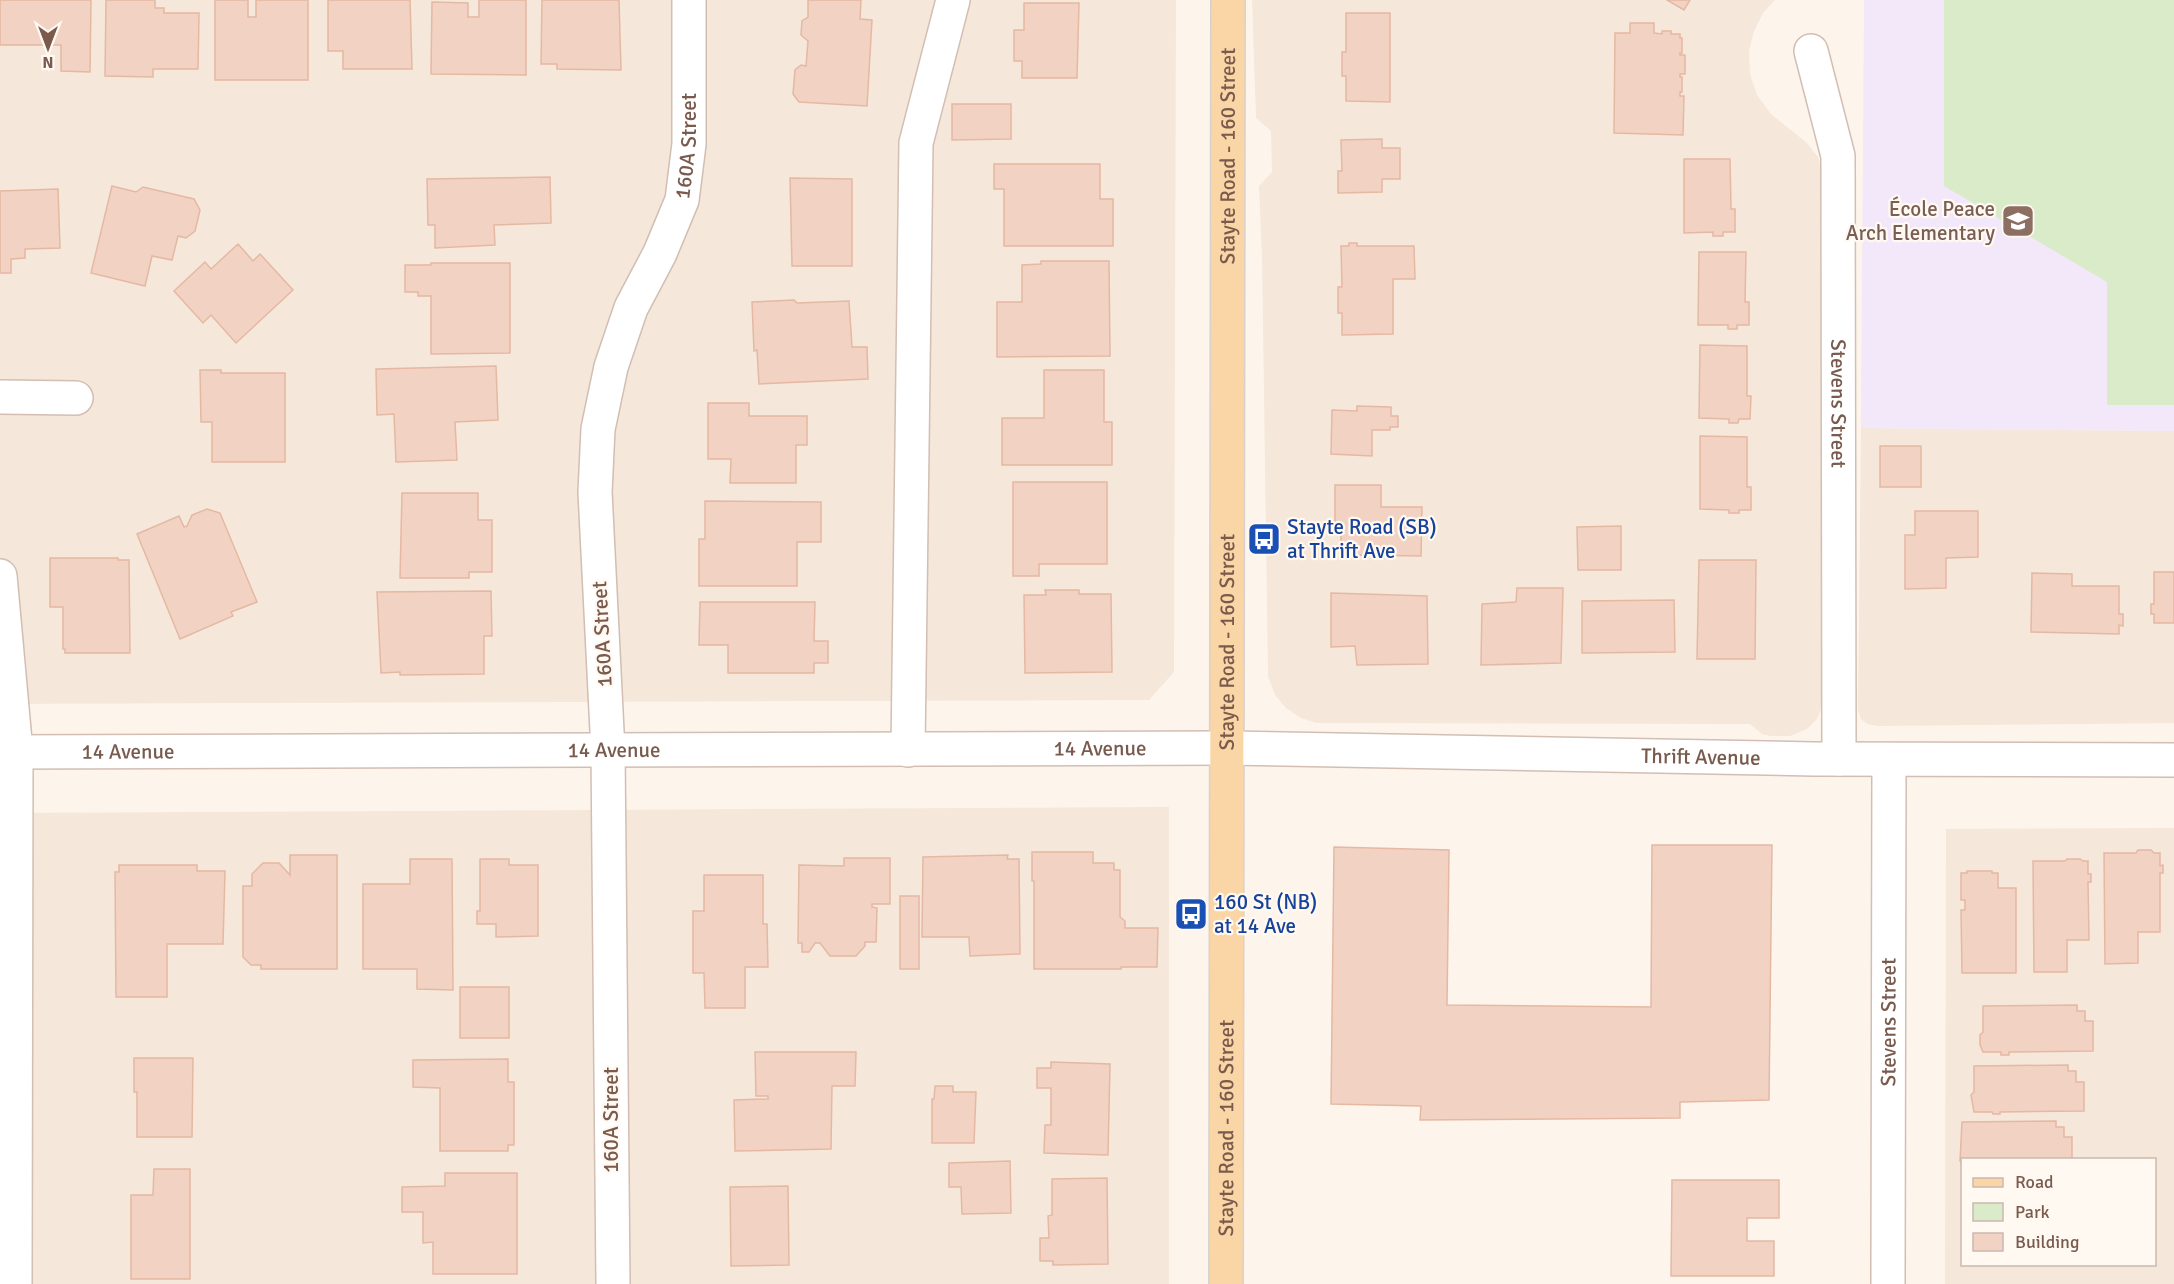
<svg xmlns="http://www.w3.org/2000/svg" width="2174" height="1284" font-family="Signika,sans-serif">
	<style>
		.residential { fill: #f5e7da; fill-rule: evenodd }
		.education { fill: #f2e8fa }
		.green { fill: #d9ebc9 }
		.building { fill: #f2d3c3; stroke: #e5b8a3; stroke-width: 1.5 }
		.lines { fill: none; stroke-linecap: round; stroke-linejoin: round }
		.minor-casing { stroke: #d2beb3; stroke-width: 36 }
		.major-casing { stroke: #d9d1cd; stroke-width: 36 }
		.minor { stroke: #fff; stroke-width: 33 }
		.major { stroke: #fad5a5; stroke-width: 33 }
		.labels { text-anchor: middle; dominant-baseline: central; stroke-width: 4.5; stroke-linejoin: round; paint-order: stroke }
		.street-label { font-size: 21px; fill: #795a4d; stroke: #fff9f2 }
		.education-label { font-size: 21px; fill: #785e54; stroke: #fff9f2; text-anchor: end }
		.transit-label { font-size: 21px; fill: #164399; stroke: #fff9f2; text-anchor: start }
	</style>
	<rect width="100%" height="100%" fill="#fdf5ec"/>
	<g class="residential">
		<polygon points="0,0 1176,0 1174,672 1149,700 0,704"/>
		<polygon points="1252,0 1775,0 1763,13 1754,31 1749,51 1750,74 1757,95 1771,114 1807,143 1818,157 1823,171 1823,704 1817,719 1807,729 1790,736 1770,736 1762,734 1750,724 1316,723 1301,718 1286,708 1275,695 1268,676 1262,255 1259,186 1272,172 1271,131 1256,118"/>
		<polygon points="1861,428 2174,431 2174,723 1878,726 1867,724 1861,719 1858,710"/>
		<polygon points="1169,807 1169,1284 0,1284 0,813"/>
		<path d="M 2174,828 L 2174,1284 L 1945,1284 L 1946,829 ZM 1962,1160 L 2154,1160 L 2154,1264 L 1962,1264 Z"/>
	</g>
	<polygon class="education" points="1864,0 2174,0 2174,431 1861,428"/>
	<polygon class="green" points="1944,0 2174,0 2174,405 2107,405 2107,282 1944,186"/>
	<g class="building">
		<polygon points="0,0 91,0 90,72 61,71 61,45 0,45"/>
		<polygon points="106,0 155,0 155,8 164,8 164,13 199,13 198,69 153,69 153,77 105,76"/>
		<polygon points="215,0 248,0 248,17 256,17 256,0 308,0 308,80 215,80"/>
		<polygon points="328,0 410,0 412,69 343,69 343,51 328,51"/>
		<polygon points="479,0 526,0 526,75 431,74 432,2 468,3 468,17 479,17"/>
		<polygon points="542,0 619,0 621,70 557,69 557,64 541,64"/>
		<polygon points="808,0 861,0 860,19 872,20 867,106 799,102 793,94 795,70 801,65 806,66 808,41 801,35 802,21 808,17"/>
		<polygon points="1667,0 1690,0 1684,10"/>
		<polygon points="1024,3 1079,3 1077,78 1022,78 1022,61 1014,61 1014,30 1024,30"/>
		<polygon points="1346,13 1390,13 1390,102 1346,101 1346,76 1342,76 1342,52 1346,52"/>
		<polygon points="1630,23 1654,23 1654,33 1662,34 1662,31 1671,31 1671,34 1680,34 1680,38 1682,38 1682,53 1680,53 1680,55 1685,55 1685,74 1680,74 1680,77 1682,77 1682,92 1680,92 1680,96 1684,96 1683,135 1614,133 1615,33 1630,33"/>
		<polygon points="952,104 1011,104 1011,139 952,140"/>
		<polygon points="1382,139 1382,148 1400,148 1400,179 1382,179 1382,192 1338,193 1338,171 1342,171 1341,140"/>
		<polygon points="1684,159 1730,159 1731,209 1735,209 1735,232 1723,232 1723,236 1713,236 1713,232 1684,233"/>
		<polygon points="994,164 1100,164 1100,199 1113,199 1113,246 1004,246 1004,189 994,189"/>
		<polygon points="550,177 551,223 494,225 495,245 435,248 435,225 428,225 427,179"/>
		<polygon points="790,178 852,179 852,266 792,266"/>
		<polygon points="112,186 136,192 143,187 194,199 200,210 195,231 186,238 178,236 172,260 152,256 145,286 91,273"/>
		<polygon points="58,189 60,248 25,249 25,258 11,259 11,273 0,273 0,191"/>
		<polygon points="1349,243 1357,243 1357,246 1414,246 1415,279 1393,279 1393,334 1342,335 1342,313 1338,313 1338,287 1342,287 1341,246 1349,246"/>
		<polygon points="238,244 253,261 260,254 293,290 236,343 211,315 203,323 174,291 205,262 211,269"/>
		<polygon points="1699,252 1746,252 1745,302 1749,302 1749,325 1737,325 1737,329 1728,329 1728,325 1698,325"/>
		<polygon points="1041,261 1109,261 1110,356 997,357 997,302 1022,302 1022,265 1041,264"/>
		<polygon points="431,263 510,263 510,353 431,354 431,296 418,296 418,292 405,292 405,265 431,265"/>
		<polygon points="794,300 797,303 849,301 852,347 867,347 868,379 759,384 757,350 754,351 752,302"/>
		<polygon points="1700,345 1747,346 1747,396 1751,396 1750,419 1739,419 1738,423 1729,423 1729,419 1699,418"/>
		<polygon points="496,366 498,420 455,422 457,460 396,462 394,414 377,415 376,369"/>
		<polygon points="200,370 221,370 221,373 285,373 285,462 212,462 212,422 201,422"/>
		<polygon points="1044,370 1104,370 1104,422 1112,422 1112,465 1002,465 1002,418 1044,418"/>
		<polygon points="708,403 749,403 749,416 807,416 807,445 796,445 796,483 730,483 731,459 708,459"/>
		<polygon points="1357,406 1391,407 1391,416 1398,416 1398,427 1390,427 1390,430 1372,430 1372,456 1331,454 1332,410 1357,411"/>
		<polygon points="1700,436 1747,437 1747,487 1751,487 1751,510 1739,510 1739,513 1729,513 1729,510 1700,509"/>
		<rect x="1880" y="446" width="41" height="41"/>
		<polygon points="1013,482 1107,482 1107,564 1039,564 1039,576 1013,576"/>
		<polygon points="1335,485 1381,485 1381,507 1422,507 1421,556 1359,555 1359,558 1352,558 1352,555 1341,554 1341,530 1335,530"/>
		<polygon points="402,493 478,493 478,520 492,520 492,572 469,572 469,578 400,578"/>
		<polygon points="705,501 821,502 821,542 797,542 797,586 699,586 699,539 705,539"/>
		<polygon points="207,509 220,513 257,602 231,612 233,616 180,639 137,534 179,516 184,527 187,526 192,515"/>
		<polygon points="1915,511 1978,511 1978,557 1946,558 1946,588 1905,589 1905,535 1915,535"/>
		<polygon points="1621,526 1621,570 1578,570 1577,527"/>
		<polygon points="50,558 118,558 118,560 129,560 130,653 65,653 65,649 63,649 63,607 50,607"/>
		<polygon points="1699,560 1756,560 1755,659 1697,659"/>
		<polygon points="2154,572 2174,572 2174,623 2154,623 2154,614 2151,614 2151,604 2154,604"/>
		<polygon points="2032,573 2072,574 2072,586 2119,586 2119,614 2123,614 2123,626 2119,625 2119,634 2031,632"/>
		<polygon points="1517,588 1563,588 1561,663 1481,665 1482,604 1516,602"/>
		<polygon points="1045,590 1079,590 1079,594 1111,594 1112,672 1025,673 1024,595 1046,595"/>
		<polygon points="491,591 492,636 484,636 484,674 400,675 400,672 381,673 377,592"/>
		<polygon points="1331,593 1427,596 1428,664 1357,665 1355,646 1331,647"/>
		<polygon points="1674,600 1675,652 1582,653 1582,601"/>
		<polygon points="700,602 815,602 814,641 828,641 828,663 814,663 814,673 728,673 728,645 699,645"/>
		<polygon points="1652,845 1772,845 1769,1100 1680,1102 1680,1118 1420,1120 1421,1106 1331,1104 1334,847 1449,850 1447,1005 1651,1007"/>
		<polygon points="2138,850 2151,850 2154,853 2160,853 2160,866 2163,865 2163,873 2160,873 2160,932 2138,932 2138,963 2105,964 2104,853 2136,853"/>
		<polygon points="1032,852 1093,852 1093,863 1114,863 1114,870 1120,870 1120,917 1125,921 1125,928 1158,928 1157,967 1121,967 1121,969 1034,969 1034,881 1032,881"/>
		<polygon points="290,855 337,855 337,969 261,969 261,965 251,965 243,957 243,886 252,886 252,874 263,863 279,863 290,875"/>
		<polygon points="1008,855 1007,859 1019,859 1020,954 970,956 969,937 922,937 923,857"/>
		<polygon points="844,858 890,858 890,904 872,904 872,907 877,908 876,942 865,942 865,946 856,956 830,956 820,943 815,943 809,952 802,952 802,943 798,943 799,865 844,866"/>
		<polygon points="410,859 452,859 453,990 417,989 417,969 363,969 363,884 410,884"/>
		<polygon points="480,859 509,859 509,865 538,865 538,936 496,937 496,924 477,924 477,911 480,911"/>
		<polygon points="2067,859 2080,859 2083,861 2088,861 2088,874 2091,874 2091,882 2088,882 2089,940 2067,940 2067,972 2034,972 2033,861 2065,861"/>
		<polygon points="119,865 197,865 197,871 225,871 223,944 167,944 167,997 116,997 115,872 119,872"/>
		<polygon points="1967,871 1992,871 1992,873 1998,873 1998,888 2016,888 2016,973 1962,973 1961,910 1965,910 1965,900 1961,900 1961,873 1967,873"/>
		<polygon points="704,875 763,875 763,924 767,924 768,967 745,967 745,1008 705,1008 704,973 693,973 693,911 704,911"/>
		<rect x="900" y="896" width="19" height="73"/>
		<rect x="460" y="987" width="49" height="51"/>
		<polygon points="2077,1005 2077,1011 2085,1011 2085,1021 2093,1021 2093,1051 2009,1052 2009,1055 2001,1055 2001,1052 1983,1052 1980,1045 1980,1035 1983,1032 1983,1006"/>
		<polygon points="755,1052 856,1052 855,1086 832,1086 831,1149 735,1151 734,1100 768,1099 768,1096 756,1096"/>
		<polygon points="134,1058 193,1058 192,1137 137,1137 137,1092 134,1092"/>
		<polygon points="508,1059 508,1082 514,1082 514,1145 508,1145 508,1151 440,1151 440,1088 413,1087 413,1060"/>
		<polygon points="1051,1062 1110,1064 1108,1155 1044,1153 1045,1125 1051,1125 1051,1088 1037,1088 1037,1068 1051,1068"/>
		<polygon points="2068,1065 2068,1071 2076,1071 2076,1082 2084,1082 2084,1111 2000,1112 2000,1114 1993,1114 1992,1112 1974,1112 1971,1095 1974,1092 1974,1066"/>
		<polygon points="935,1086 953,1086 953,1092 976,1092 974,1143 932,1143 932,1099 934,1099"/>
		<polygon points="2056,1121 2056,1127 2064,1127 2064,1137 2072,1137 2072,1160 1962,1160 1962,1164 1960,1161 1962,1122"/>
		<polygon points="1010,1161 1011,1213 962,1214 961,1187 949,1187 949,1163"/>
		<polygon points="154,1169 190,1169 190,1279 131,1279 131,1195 153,1195"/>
		<polygon points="445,1173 517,1173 517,1274 433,1274 433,1242 423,1243 423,1212 402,1212 402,1187 445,1186"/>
		<polygon points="1107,1178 1108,1264 1053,1265 1053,1261 1040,1261 1040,1238 1049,1238 1048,1216 1052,1215 1052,1179"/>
		<polygon points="1672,1180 1779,1180 1779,1218 1747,1218 1747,1241 1774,1241 1774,1276 1671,1276"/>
		<polygon points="788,1186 789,1265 731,1266 730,1187"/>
	</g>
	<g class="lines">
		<g class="minor-casing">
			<g id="minor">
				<path id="s1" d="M 1811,51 L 1838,156 L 1839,759"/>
				<polyline points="0,397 76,398"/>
				<polyline points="0,576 16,752 15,1284"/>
				<polyline points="908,750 916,143 953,0"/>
				<path id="s2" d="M 0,752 L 1227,748 L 1814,759 L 2174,760"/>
				<path id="s3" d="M 613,1284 L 608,751 L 595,492 L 598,429 L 611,367 L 631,308 L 660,253 L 682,200 L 689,144 L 689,0"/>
				<path id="s4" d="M 1888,1284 L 1889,760"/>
			</g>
		</g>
		<g class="major-casing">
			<g id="major">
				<path id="s5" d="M 1226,1284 L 1228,0"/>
			</g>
		</g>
		<use href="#minor" class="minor"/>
		<use href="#major" class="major"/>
	</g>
	<defs>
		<g id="school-square" transform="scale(1.725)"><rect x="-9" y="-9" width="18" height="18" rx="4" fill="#8d6e63" stroke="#fff9f2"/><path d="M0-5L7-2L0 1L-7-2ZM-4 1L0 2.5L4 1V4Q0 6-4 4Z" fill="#fff"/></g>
		<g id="bus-square" transform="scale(1.725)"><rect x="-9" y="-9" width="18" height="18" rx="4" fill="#1a4fb4" stroke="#fff9f2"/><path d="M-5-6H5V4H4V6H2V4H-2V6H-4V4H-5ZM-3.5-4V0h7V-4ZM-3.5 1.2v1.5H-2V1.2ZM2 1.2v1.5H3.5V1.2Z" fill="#fff"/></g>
	</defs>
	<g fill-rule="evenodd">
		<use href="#school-square" x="2018" y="221"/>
		<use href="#bus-square" x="1264" y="539"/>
		<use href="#bus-square" x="1191" y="914"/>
	</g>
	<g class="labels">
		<g class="street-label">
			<text stroke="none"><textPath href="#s3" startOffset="1155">160A Street</textPath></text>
			<text stroke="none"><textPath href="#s5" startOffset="1128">Stayte Road - 160 Street</textPath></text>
			<text stroke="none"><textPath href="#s1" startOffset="356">Stevens Street</textPath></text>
			<text transform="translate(602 634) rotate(-93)">160A Street</text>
			<text stroke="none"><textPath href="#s5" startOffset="642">Stayte Road - 160 Street</textPath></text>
			<text stroke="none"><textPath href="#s2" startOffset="1100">14 Avenue</textPath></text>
			<text stroke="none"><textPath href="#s2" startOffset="614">14 Avenue</textPath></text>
			<text stroke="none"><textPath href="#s2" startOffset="128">14 Avenue</textPath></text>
			<text stroke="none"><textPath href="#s2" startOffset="1701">Thrift Avenue</textPath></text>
			<text stroke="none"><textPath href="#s4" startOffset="262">Stevens Street</textPath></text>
			<text transform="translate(611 1120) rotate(-90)">160A Street</text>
			<text stroke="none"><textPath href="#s5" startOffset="156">Stayte Road - 160 Street</textPath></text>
		</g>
		<g class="education-label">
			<text x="1995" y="209">École Peace<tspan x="1995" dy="24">Arch Elementary</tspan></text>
		</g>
		<g class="transit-label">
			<text x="1287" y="527">Stayte Road (SB)<tspan x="1287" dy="24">at Thrift Ave</tspan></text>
			<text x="1214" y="902">160 St (NB)<tspan x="1214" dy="24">at 14 Ave</tspan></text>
		</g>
	</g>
	<rect x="1961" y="1158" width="195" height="108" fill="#fff9f2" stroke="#c9b9b0" stroke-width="1.5"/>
	<rect x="1973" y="1178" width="30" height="9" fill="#fad5a5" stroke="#c9b9b0" stroke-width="1.5"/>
	<text x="2015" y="1188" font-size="18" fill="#795a4d">Road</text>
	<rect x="1973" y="1203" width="30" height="18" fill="#d9ebc9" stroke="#c9b9b0" stroke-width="1.5"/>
	<text x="2015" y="1218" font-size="18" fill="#795a4d">Park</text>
	<rect x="1973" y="1233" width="30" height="18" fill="#f2d3c3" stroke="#c9b9b0" stroke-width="1.5"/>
	<text x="2015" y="1248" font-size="18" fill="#795a4d">Building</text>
	<g transform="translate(48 48) rotate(180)" stroke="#fff9f2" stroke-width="4.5" paint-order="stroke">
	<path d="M0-4.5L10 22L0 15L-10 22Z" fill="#795a4d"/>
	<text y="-9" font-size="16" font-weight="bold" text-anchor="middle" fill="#795a4d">N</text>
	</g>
</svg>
